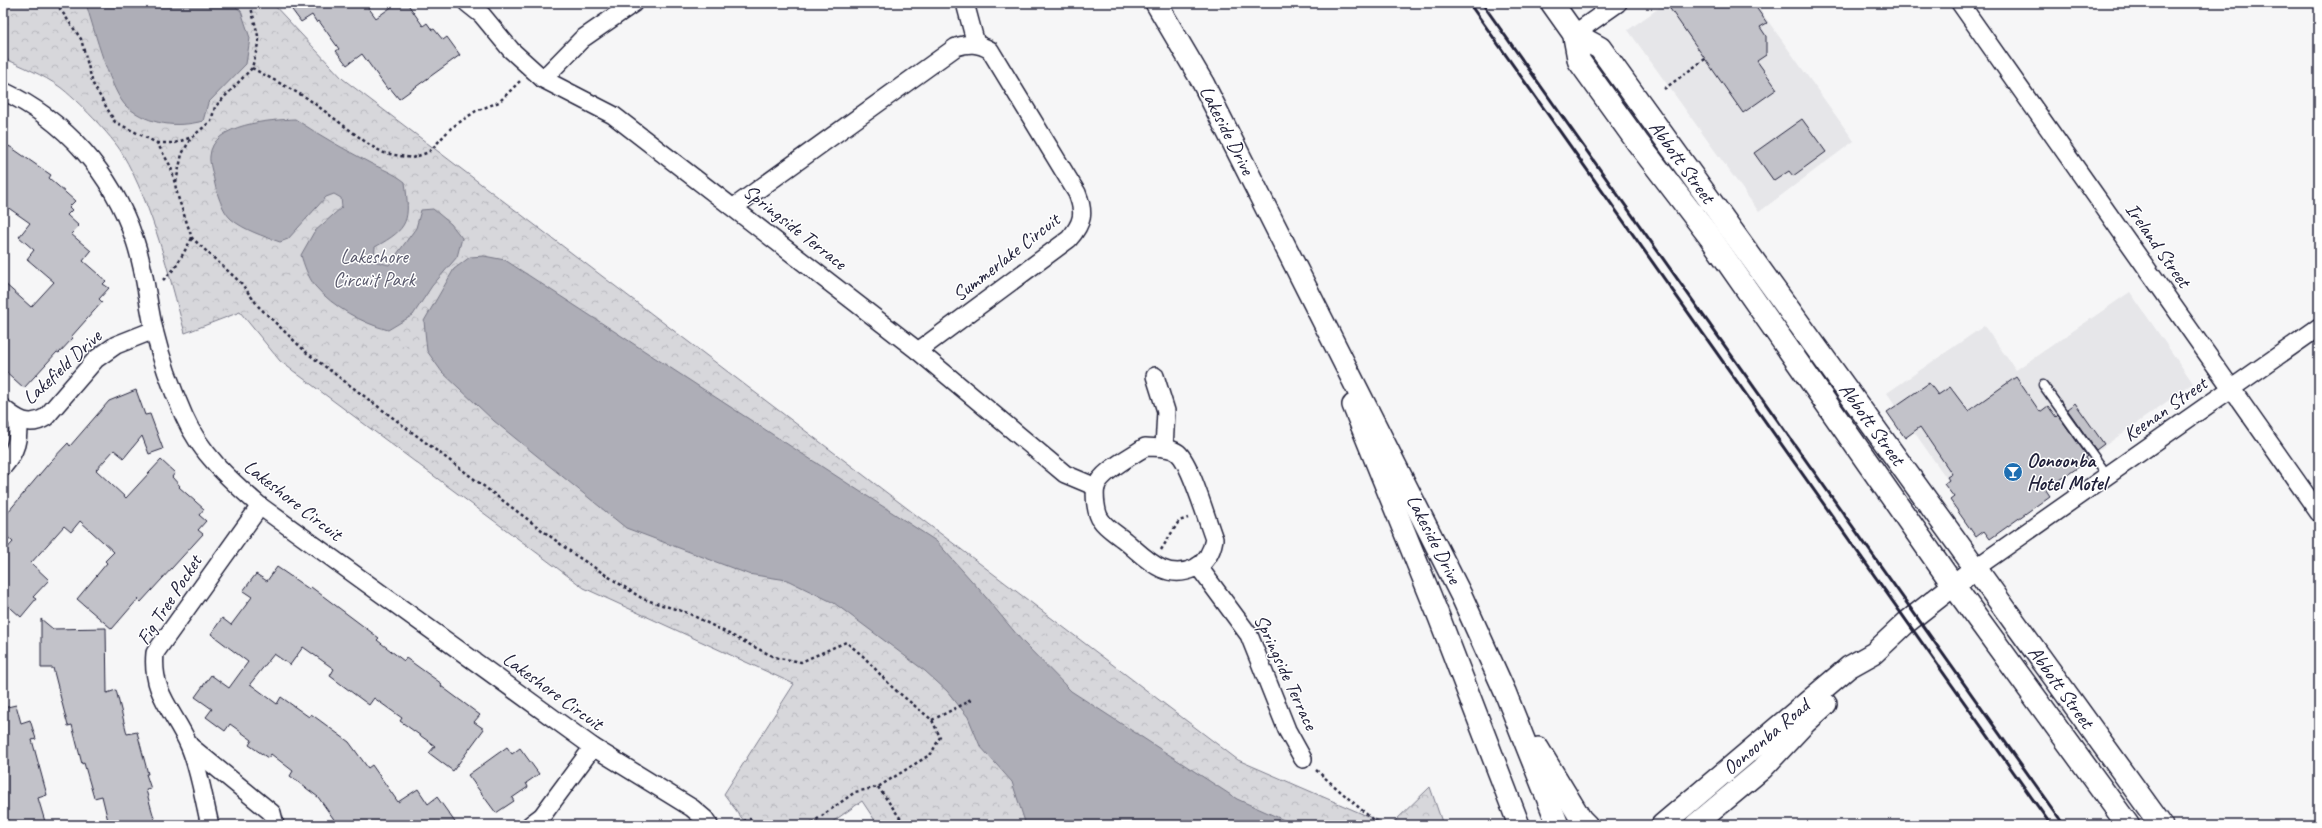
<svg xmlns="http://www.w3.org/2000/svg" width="2322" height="828" font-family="Caveat,sans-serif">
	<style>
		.built { fill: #e6e6e9 }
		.park { fill: url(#park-crowns); stroke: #7c7c8b }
		.water { fill: #aeaeb7; stroke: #767685 }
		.building { fill: #c2c2c9; stroke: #22223b }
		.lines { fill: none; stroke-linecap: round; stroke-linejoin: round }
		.service-casing { stroke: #22223b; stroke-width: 11 }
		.minor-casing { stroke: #22223b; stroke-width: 20 }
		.tertiary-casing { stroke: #22223b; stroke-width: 24 }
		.secondary-casing { stroke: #22223b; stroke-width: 25 }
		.path { stroke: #22223b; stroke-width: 2.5; stroke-dasharray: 3 3; stroke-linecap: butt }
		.service { stroke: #fff; stroke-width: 8 }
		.minor { stroke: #fff; stroke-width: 17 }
		.tertiary { stroke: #fff; stroke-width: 21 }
		.secondary { stroke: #fff; stroke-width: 22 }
		.rail { stroke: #22223b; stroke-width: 3 }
		.labels { text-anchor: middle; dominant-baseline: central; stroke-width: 3; stroke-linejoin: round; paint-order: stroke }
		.street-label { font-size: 20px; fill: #22223b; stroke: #fff }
		.park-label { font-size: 20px; fill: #58586b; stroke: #fff }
		.poi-label { font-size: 20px; font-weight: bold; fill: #22223b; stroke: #fff; text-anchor: start }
	</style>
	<defs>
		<pattern id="park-crowns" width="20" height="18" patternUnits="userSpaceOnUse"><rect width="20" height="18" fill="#d7d7db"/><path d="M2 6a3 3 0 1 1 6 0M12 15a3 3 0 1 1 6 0" fill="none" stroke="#b8b8bd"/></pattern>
	</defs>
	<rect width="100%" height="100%" fill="#f6f6f7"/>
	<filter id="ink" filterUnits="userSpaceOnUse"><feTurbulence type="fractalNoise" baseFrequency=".025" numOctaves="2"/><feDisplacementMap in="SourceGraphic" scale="8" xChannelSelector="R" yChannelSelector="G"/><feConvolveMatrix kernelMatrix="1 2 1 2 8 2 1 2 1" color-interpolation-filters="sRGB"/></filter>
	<g filter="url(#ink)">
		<g class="built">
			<polygon points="1666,3 1755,3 1854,141 1759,212 1628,30"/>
			<polygon points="2130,292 2193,383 1984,532 1887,393 1984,326 2016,370"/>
		</g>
		<g class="park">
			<path d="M 3,3 L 272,3 L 343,79 L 1238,760 L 1388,825 L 878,825 L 862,801 L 828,825 L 747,825 L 724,794 L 794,684 L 584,588 L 280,361 L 240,312 L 185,333 C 168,272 154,208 122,153 C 113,137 75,98 60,87 C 43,75 22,66 3,58 Z"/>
			<polygon points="1430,787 1443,825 1391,825"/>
		</g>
		<g class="water">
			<path d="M 83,3 L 231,3 L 241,11 L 250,38 L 246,64 L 208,103 L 203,121 C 176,128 150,125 127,107 C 111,93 94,29 87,7 Z"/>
			<path d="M 295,119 C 319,135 344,149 370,163 C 382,169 394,173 405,182 C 410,220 410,228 375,247 L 374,261 L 389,265 L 416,228 L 421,210 L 433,209 L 451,224 L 462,238 L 457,257 L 432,286 L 413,315 L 388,330 C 362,323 333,307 315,286 C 308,277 304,265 301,255 L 314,232 L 342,207 L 341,198 L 334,194 L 326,197 L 288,239 L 280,242 C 263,236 244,230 231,219 C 222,211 216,191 214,180 C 213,173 209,163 210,156 C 212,123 271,120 295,119 Z"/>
			<polygon points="484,256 505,260 936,541 979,589 1023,642 1071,691 1237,799 1295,825 1026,825 1012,782 980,746 968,717 947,691 925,671 834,603 787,580 748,574 626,528 494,421 442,372 427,351 424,321 454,269 470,257"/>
		</g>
		<g class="building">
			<polygon points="287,3 365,3 376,18 397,3 407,3 423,26 427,23 432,30 434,29 443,40 447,37 460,55 399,99 390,88 388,90 362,54 347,65 336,51 339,49 319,21 317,23 312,15 301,22"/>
			<polygon points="1666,3 1753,3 1767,23 1760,27 1766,36 1766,55 1757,61 1777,89 1743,113"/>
			<polygon points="1802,119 1826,152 1793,176 1789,171 1774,181 1754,153"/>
			<polygon points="9,146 51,175 49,178 75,201 69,207 72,210 67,215 79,226 71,234 91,251 83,261 106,281 103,284 109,288 99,299 102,302 71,337 73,338 59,353 57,352 24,388 3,369 3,282 31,307 54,282 27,259 34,250 19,237 30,223 3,204 3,154"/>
			<polygon points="2016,377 2040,412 2048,406 2056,417 2058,415 2087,456 2085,458 2087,461 2046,490 2050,496 1990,539 1984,531 1976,537 1950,500 1954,497 1944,484 1949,480 1947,477 1952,474 1920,427 1905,438 1887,412 1929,383 1938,395 1950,387 1968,411"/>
			<polygon points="136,390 145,415 150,414 163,449 149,454 142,436 124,458 114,450 96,470 126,498 161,460 175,473 172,477 180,486 179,487 204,509 199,515 206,521 198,530 203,534 141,602 138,599 112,629 77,599 107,563 105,561 114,552 80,521 71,532 64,526 31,563 49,580 33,597 36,599 21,617 3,601 3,553 13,542 3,533 3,518 50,462 68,443 70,446 109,401"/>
			<polygon points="2075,403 2104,444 2096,450 2067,409"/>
			<polygon points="277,567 309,589 311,587 379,638 377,640 404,661 406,658 442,684 441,686 480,715 474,722 484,729 453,771 429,753 435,746 400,721 402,718 374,698 369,705 330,676 334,669 303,647 290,665 274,654 250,684 277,704 281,697 309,717 311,714 349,742 368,768 372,765 398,802 418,789 428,804 437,797 457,825 338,825 318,797 290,776 293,771 271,754 268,758 249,745 252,740 230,724 225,731 206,717 212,709 195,697 211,675 229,688 248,662 211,634 222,618 231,625 252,597 243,591 256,574 267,581"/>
			<polygon points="41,619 53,629 106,628 107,693 116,690 127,734 137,732 148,774 146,774 151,789 146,790 156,825 109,825 102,796 94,798 84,763 82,764 72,725 68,726 53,668 41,668"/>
			<polygon points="16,705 21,723 30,720 36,739 32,740 47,795 38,798 46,825 3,825 3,708"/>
			<polygon points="507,747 512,754 520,748 539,774 526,783 528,787 512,798 514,801 496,813 468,775"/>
		</g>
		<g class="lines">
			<g class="service-casing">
				<polyline id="service" points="2043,385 2108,476"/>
			</g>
			<g class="minor-casing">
				<g id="minor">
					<polyline points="467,3 482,15 511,50 543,79 613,115 918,351 1065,474 1096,487"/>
					<polyline points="965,3 976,44"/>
					<polyline points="1960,3 2319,513"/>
					<polyline points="1574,34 1618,3"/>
					<polyline points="543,79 582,39 634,3"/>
					<path d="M 3,91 C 65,120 112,173 134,238 C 145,268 147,300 154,330 C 161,359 172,389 184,416 C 200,453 230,480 260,506 L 593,747 L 692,808 L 705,819 L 709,825"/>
					<path d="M 734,207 L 956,47 C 969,43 978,43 990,50 L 1077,193 C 1085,213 1083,223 1069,239 L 918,351"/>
					<polyline points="1155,376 1166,411 1164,448"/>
					<path d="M 3,408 C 16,419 29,428 46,417 L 96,359 L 116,345 L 154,330"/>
					<path d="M 1145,447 C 1156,448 1169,446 1178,453 C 1191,464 1207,521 1214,539 C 1212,551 1207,562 1195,568 C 1165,582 1146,558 1124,540 C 1117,534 1106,528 1101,520 C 1096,514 1094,495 1096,487 C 1100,472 1132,456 1145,447 Z"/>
					<path d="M 3,467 C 16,452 20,438 17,419"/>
					<polyline points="1198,566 1249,635 1287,730 1303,759"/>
					<polyline points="1977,567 2319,327"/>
					<polyline points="190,746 272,813 275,825"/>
					<path d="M 210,825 C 204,801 199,767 189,745 C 174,711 151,694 155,653 L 260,506"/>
					<polyline points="530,825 542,816 593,747"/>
				</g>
			</g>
			<g class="tertiary-casing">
				<g id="tertiary">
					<polyline points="1156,3 1203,83 1462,597 1505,692 1558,825"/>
					<polyline points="1353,405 1439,617 1519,825"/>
					<polyline points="1538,748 1581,819 1587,825"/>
					<polyline points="1662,825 1849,667 1874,653 1907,622 1977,567"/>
					<polyline points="1695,825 1762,769 1805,723 1826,704"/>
				</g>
			</g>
			<g class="secondary-casing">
				<g id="secondary">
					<polyline points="1552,3 1574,34 1579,61 1638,143 1710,237 1954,586 2128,825"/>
					<polyline points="1574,34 1600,48 2161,825"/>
				</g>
			</g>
			<g class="path">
				<polyline points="56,3 81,39 93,84 115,122 157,143 171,167 178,197 192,238 241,283 259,307 307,353 575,555 643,599 688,613 774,657 801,662 846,642 863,656 893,688 932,720 940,737 931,754 878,787 855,792 809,825"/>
				<polyline points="252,68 307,98 371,146 384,153 412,158 429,152 451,128 476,111 499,102 520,81"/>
				<polyline points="1664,89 1705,59"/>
				<polyline points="157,143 175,143 192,137 211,121 215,107 252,68 259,40 250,3"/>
				<polyline points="176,182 182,154 191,138"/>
				<polyline points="163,280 175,268 192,238"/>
				<polyline points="1161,550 1179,521 1188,518"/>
				<polyline points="932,720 970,701 967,697"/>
				<polyline points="1316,770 1379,825"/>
				<polyline points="878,787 905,825"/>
				<polyline points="732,825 750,819 760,825"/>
			</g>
			<use href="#service" class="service"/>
			<use href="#minor" class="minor"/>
			<use href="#tertiary" class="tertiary"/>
			<use href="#secondary" class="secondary"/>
			<g class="rail">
				<polyline points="1469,3 2051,825"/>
				<polyline points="1482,3 2064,825"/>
			</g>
		</g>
	</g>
	<defs>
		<g id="bar-disc" transform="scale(1)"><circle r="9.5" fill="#1f6fb2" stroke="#fff"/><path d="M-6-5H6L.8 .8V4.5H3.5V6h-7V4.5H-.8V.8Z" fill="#fff"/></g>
	</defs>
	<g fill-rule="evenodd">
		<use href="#bar-disc" x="2013" y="472"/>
	</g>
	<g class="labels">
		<g class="street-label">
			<text transform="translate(1227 130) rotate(63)">Lakeside Drive</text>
			<text transform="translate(1682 162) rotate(54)">Abbott Street</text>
			<text transform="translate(795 227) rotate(38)">Springside Terrace</text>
			<text transform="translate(2158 245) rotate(55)">Ireland Street</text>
			<text transform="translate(1006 257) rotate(-38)">Summerlake Circuit</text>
			<text transform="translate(62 367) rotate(-43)">Lakefield Drive</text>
			<text transform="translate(2165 409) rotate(-35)">Keenan Street</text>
			<text transform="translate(1872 424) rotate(54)">Abbott Street</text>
			<text transform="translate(293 500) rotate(38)">Lakeshore Circuit</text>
			<text transform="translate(1434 539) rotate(63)">Lakeside Drive</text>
			<text transform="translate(169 600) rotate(-57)">Fig Tree Pocket</text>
			<text transform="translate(1286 672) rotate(65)">Springside Terrace</text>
			<text transform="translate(2061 687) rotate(54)">Abbott Street</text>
			<text transform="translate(553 691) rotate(36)">Lakeshore Circuit</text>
			<text transform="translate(1766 737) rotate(-40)">Oonoonba Road</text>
		</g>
		<g class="park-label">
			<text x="374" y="256">Lakeshore<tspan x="374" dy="23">Circuit Park</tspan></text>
		</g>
		<g class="poi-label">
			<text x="2027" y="460">Oonoonba<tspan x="2027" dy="23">Hotel Motel</tspan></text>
		</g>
	</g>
	<rect width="2322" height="828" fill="none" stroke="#fff" stroke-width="16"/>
	<rect x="8" y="8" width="2306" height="812" fill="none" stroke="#22223b" stroke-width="1.5" filter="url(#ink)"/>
</svg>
